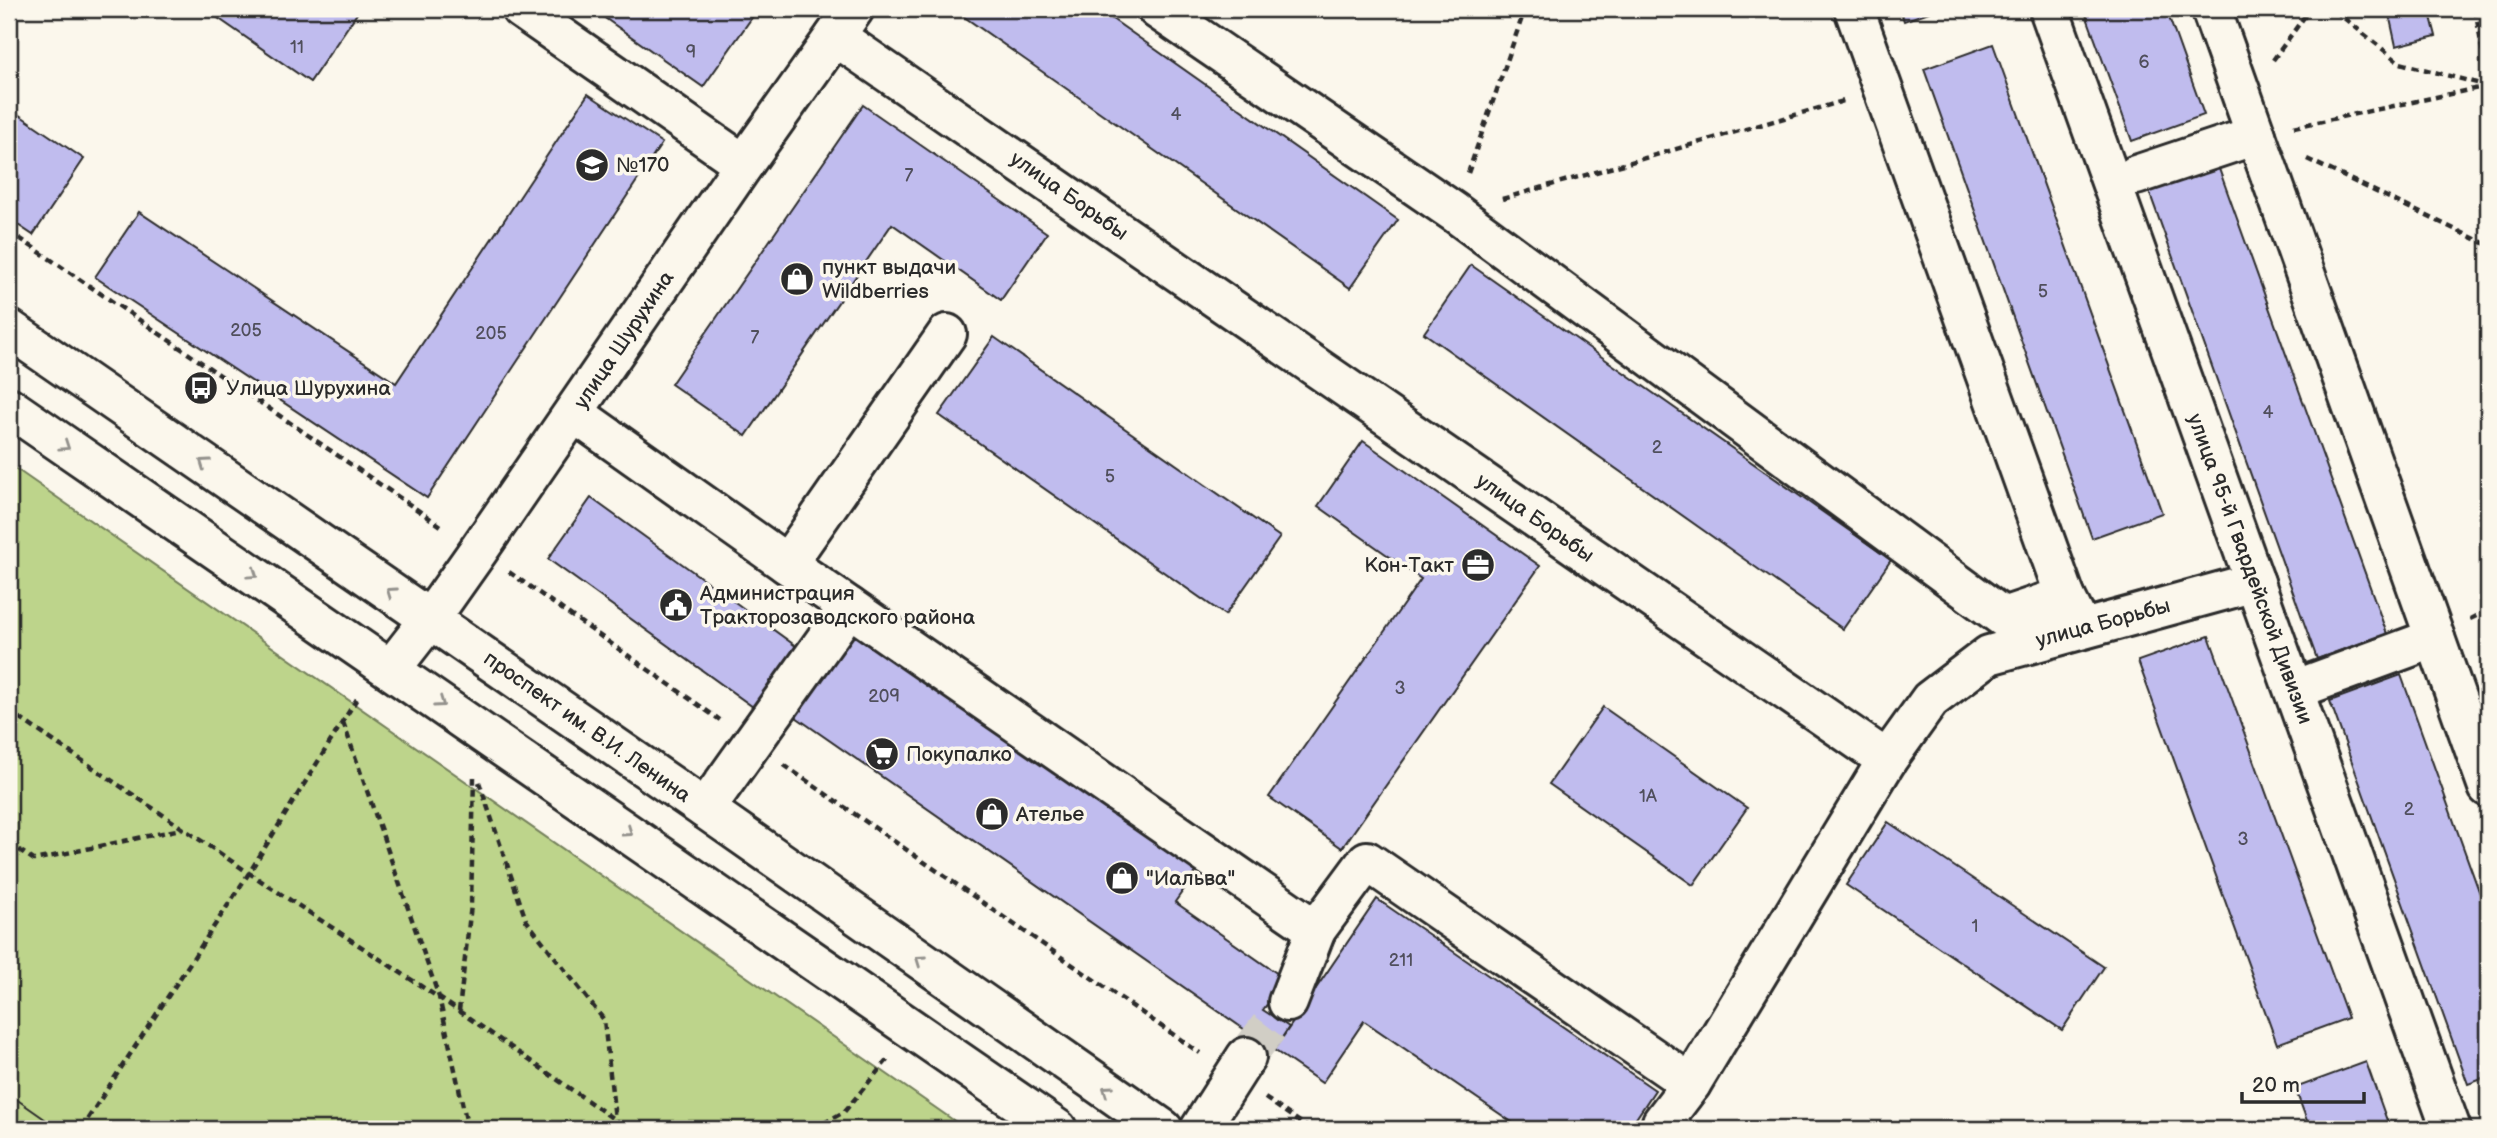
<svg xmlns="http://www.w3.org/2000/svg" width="2497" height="1138" font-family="'Balsamiq Sans',sans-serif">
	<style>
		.green { fill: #bdd48b; stroke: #74805b; stroke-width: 2 }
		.building { fill: #c0bcee; stroke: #2b2b2b; stroke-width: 2 }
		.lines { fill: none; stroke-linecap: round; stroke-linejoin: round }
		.minor-tunnel { stroke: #d1cec5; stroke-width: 38; stroke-dasharray: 38 19; stroke-linecap: butt }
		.minor-casing { stroke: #2b2b2b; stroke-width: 44 }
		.major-casing { stroke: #2b2b2b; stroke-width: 44 }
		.path { stroke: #2b2b2b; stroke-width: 4.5; stroke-dasharray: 7 5; stroke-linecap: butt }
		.minor { stroke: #fbf7ec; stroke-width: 38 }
		.major { stroke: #fbf7ec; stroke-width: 38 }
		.tram { stroke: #2b2b2b; stroke-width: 2 }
		.oneway { stroke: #93918c }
		.labels { text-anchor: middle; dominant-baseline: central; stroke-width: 7; stroke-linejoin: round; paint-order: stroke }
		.number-label { font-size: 18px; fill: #504f5c }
		.poi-label { font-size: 21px; fill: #2b2b2b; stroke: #fbf7ec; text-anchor: start }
		.street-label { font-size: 21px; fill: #2b2b2b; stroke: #fbf7ec }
	</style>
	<rect width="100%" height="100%" fill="#fbf7ec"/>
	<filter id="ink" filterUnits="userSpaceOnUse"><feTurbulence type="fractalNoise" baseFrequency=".0143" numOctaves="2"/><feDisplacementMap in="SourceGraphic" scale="14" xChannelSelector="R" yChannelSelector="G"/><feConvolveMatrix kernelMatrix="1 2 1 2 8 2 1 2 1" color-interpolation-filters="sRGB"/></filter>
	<g filter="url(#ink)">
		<polygon class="green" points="9,464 966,1129 9,1129"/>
		<g class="building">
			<polygon points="205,9 354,9 358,12 310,82"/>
			<polygon points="592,9 742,9 753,16 703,87"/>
			<polygon points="953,9 1098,9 1398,220 1350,288"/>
			<polygon points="1900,9 1937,9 1904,21"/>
			<polygon points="2084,9 2166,9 2204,115 2132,141"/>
			<polygon points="2410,9 2429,9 2436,36 2396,46 2389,14"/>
			<polygon points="1993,44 2162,513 2092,538 1924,69"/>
			<polygon points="588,94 662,143 427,498 95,277 139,212 396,383"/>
			<polygon points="863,105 1047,233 1001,300 892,224 746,436 671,384"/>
			<polygon points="9,108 84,159 33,235 9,219"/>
			<polygon points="2218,166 2387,634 2317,659 2149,191"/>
			<polygon points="1471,265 1891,560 1843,629 1424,333"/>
			<polygon points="994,337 1280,537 1225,615 939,415"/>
			<polygon points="1363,441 1540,566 1342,848 1269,797 1421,579 1318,506"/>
			<polygon points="591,498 804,652 760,712 548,559"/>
			<polygon points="854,627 1199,868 1175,902 1285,979 1263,1010 1289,1027 1274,1050 793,715"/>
			<polygon points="2209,636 2348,1018 2277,1044 2138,661"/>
			<polygon points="2401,675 2488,916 2488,1098 2482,1079 2468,1084 2330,701"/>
			<polygon points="1603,707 1747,808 1693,885 1549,784"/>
			<polygon points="1888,822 2104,967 2062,1030 1846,885"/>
			<polygon points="1377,899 1655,1090 1629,1129 1522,1129 1364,1021 1322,1083 1274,1050"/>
			<polygon points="2366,1062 2390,1129 2310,1129 2295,1088"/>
		</g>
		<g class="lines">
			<polyline class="minor-tunnel" points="1246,1057 1288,1002"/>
			<g class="minor-casing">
				<g id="minor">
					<polyline points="521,9 744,164"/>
					<polyline points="1157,9 1454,212 2003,617 2065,596"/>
					<polyline points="1854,9 2065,596 2076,618"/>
					<polyline points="2049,9 2451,1129"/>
					<polyline points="2211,9 2488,787"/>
					<polyline points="835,36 1887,760 1930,700 1989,655 2255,582"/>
					<polyline points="2136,175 2256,135"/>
					<polyline points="574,413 787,564 1316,930 1367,861 1691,1084 1662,1122 1672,1129"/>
					<polyline points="787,564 947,334"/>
					<polyline points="391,669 430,619 478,551 744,164 854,9"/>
					<polyline points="2313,683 2435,638"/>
					<polyline points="705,809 849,607"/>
					<polyline points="1288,1002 1316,930"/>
					<polyline points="1691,1084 1887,760"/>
					<polyline points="1200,1129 1246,1057"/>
				</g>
			</g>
			<g class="major-casing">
				<g id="major">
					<polyline points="9,329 705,809 1163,1129"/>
					<polyline points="9,407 1057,1129"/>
				</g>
			</g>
			<g class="path">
				<polyline points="2339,9 2339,14 2400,63 2488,86"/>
				<polyline points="2475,9 2488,81"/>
				<polyline points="2273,60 2310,9"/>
				<polyline points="2294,127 2488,86"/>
				<polyline points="2307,159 2488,245"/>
				<polyline points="1468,173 1525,9"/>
				<polyline points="1502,199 1847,100"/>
				<polyline points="9,231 444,528"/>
				<polyline points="509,572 720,720"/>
				<polyline points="2470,619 2488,610"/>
				<polyline points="9,711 249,873 459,1011 628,1129"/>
				<polyline points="343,722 439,997 468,1129"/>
				<polyline points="784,765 1200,1053"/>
				<polyline points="479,782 526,920 604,1020 615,1119"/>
				<polyline points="9,843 34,860 181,829"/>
				<polyline points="459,1011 471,905 474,777"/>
				<polyline points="1265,1098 1310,1129"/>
				<polyline points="81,1129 249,873 358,697"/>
				<polyline points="813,1129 844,1112 888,1059"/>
			</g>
			<use href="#minor" class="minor"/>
			<use href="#major" class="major"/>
			<g class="tram">
				<polyline points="9,1094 59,1129"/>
				<polyline points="9,1123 18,1129"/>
			</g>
		</g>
		<defs><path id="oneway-chevron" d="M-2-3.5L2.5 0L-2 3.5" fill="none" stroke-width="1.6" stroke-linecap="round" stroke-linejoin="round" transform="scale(1.75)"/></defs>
		<g class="oneway">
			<use href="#oneway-chevron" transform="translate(65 446) rotate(34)"/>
			<use href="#oneway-chevron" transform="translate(204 463) rotate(-145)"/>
			<use href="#oneway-chevron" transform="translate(253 574) rotate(34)"/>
			<use href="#oneway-chevron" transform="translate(391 592) rotate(-145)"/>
			<use href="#oneway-chevron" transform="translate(440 703) rotate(35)"/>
			<use href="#oneway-chevron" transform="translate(628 832) rotate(35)"/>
			<use href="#oneway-chevron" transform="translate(920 960) rotate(-145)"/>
			<use href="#oneway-chevron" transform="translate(1107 1090) rotate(-145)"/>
		</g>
	</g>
	<defs>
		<g id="school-disc" transform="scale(1.75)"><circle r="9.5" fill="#2b2b2b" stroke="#fbf7ec"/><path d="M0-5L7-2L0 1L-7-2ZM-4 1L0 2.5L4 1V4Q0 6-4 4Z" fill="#fff"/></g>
		<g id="shop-disc" transform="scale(1.75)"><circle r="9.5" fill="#2b2b2b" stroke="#fbf7ec"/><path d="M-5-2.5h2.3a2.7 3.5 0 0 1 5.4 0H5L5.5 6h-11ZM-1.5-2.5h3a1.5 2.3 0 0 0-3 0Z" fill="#fff"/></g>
		<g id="bus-disc" transform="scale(1.75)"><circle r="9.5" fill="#2b2b2b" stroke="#fbf7ec"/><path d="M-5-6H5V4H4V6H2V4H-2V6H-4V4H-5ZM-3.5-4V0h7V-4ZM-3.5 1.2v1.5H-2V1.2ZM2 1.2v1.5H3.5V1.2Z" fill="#fff"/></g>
		<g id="office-disc" transform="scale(1.75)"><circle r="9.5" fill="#2b2b2b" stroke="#fbf7ec"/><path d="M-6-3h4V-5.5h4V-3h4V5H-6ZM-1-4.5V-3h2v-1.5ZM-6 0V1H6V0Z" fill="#fff"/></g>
		<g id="civic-disc" transform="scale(1.75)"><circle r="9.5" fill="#2b2b2b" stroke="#fbf7ec"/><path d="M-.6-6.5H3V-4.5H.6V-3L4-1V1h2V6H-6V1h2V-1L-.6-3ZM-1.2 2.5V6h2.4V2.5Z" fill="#fff"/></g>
		<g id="supermarket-disc" transform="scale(1.75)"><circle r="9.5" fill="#2b2b2b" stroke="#fbf7ec"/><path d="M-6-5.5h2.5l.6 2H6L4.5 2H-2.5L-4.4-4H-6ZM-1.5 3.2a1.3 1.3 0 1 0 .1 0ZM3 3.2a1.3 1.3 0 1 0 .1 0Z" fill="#fff"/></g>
	</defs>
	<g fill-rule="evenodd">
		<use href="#school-disc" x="592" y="165"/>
		<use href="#shop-disc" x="797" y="279"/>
		<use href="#bus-disc" x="201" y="388"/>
		<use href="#office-disc" x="1478" y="565"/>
		<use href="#civic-disc" x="676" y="605"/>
		<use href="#supermarket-disc" x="882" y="754"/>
		<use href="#shop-disc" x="992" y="814"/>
		<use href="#shop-disc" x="1122" y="878"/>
	</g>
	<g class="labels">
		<g class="number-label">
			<text x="297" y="47">11</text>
			<text x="691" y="52">9</text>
			<text x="2144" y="62">6</text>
			<text x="1176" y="114">4</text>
			<text x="909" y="175">7</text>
			<text x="2043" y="291">5</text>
			<text x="246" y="330">205</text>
			<text x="491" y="333">205</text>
			<text x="755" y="337">7</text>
			<text x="2268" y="412">4</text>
			<text x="1657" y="447">2</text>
			<text x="1110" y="476">5</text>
			<text x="1400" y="688">3</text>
			<text x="884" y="696">209</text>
			<text x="1648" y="796">1А</text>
			<text x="2409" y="809">2</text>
			<text x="2243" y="839">3</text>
			<text x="1975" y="926">1</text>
			<text x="1401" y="960">211</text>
		</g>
		<g class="poi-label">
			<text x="616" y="165">№170</text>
			<text x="822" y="267">пункт выдачи<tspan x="822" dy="24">Wildberries</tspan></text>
			<text x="226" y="388">Улица Шурухина</text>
			<text x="1454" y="565" text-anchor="end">Кон-Такт</text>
			<text x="700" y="593">Администрация<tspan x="700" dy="24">Тракторозаводского района</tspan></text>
			<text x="906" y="754">Покупалко</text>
			<text x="1016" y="814">Ателье</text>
			<text x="1146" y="878">"Иальва"</text>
		</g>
		<g class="street-label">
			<text transform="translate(1069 196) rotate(35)">улица Борьбы</text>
			<text transform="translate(624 340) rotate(-56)">улица Шурухина</text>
			<text transform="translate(1535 518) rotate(35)">улица Борьбы</text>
			<text transform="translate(2250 569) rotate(70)">улица 95-й Гвардейской Дивизии</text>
			<text transform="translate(2103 623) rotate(-15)">улица Борьбы</text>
			<text transform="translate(587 727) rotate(35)">проспект им. В.И. Ленина</text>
		</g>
	</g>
	<rect width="2497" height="1138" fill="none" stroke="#fbf7ec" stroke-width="35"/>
	<rect x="18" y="18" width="2462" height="1103" fill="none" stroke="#2b2b2b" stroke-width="2.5" filter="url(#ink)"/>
	<path d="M2242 1092v10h122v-10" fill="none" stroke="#2b2b2b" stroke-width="3.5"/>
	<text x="2252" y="1092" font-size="21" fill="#2b2b2b" stroke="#fbf7ec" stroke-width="5" paint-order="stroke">20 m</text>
</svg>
